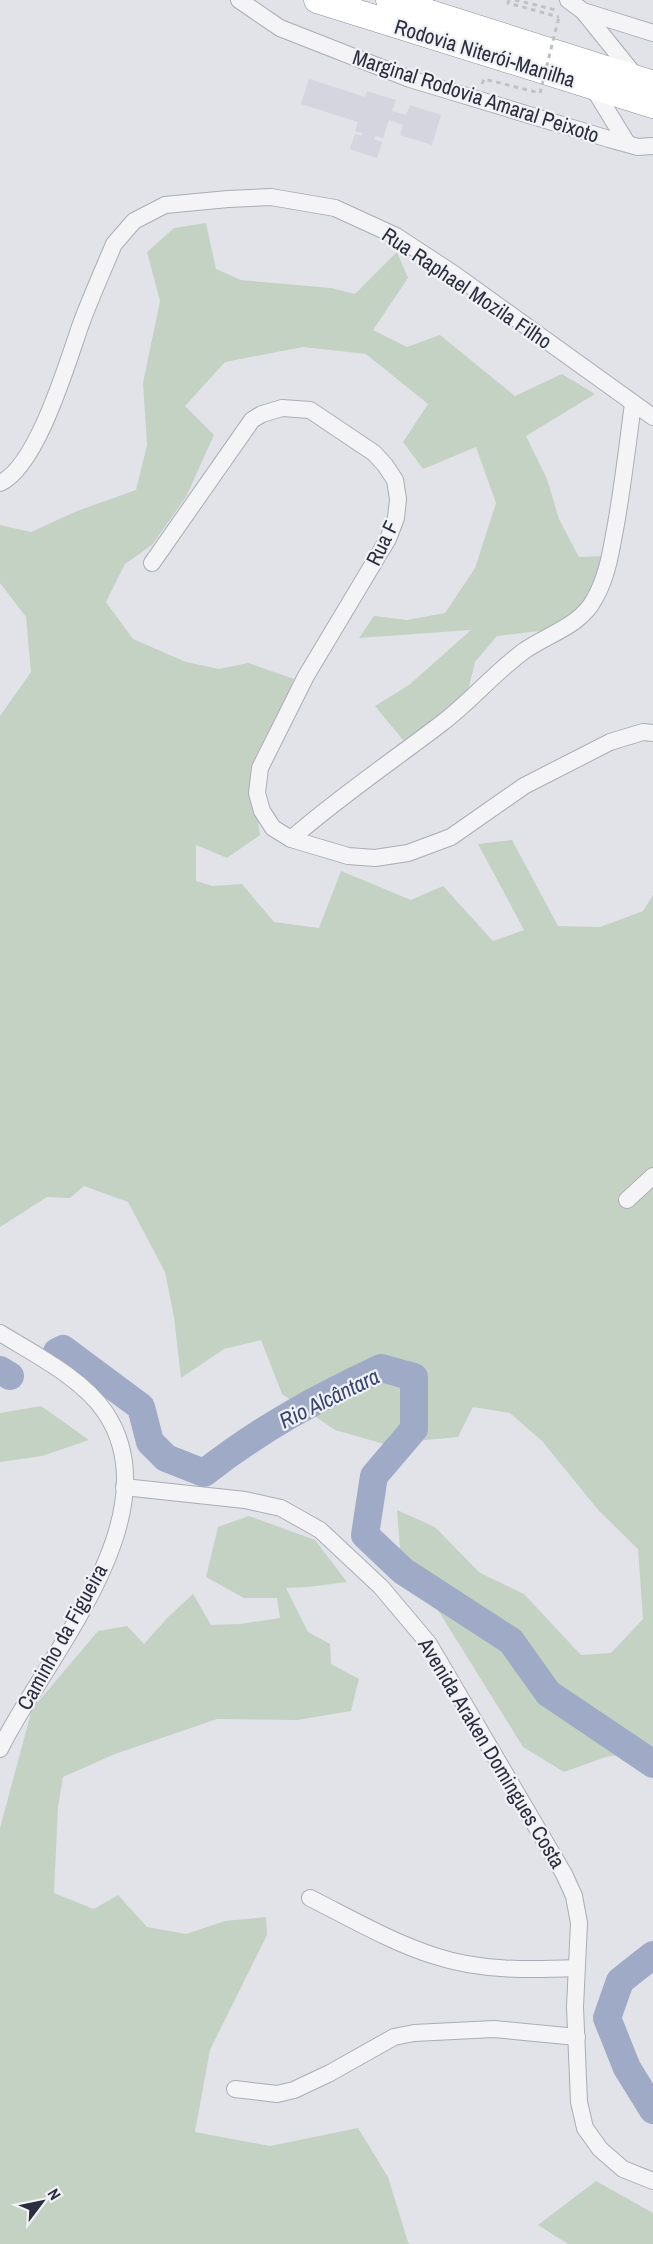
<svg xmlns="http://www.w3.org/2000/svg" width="653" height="2244" font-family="'Archivo Narrow',sans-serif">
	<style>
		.built { fill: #d4d5de }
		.green { fill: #c4d2c3 }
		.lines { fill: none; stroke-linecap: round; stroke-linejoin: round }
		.river { stroke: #9faac6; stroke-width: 28 }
		.minor-casing { stroke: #aaadb6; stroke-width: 18 }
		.highway-casing { stroke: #8a8d9e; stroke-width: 27 }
		.path { stroke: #c0c1c7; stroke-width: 3; stroke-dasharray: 4.5 4.5; stroke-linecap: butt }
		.minor { stroke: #f4f4f7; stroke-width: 16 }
		.highway { stroke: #fff; stroke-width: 26 }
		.path-bridge { stroke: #c0c1c7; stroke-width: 3; stroke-dasharray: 4.5 4.5; stroke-linecap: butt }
		.labels { text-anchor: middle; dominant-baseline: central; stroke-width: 4.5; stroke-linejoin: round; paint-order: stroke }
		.street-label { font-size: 21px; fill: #2b2e3f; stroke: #f1f2f6 }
		.water-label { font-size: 22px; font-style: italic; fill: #384571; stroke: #f1f2f6 }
	</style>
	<rect width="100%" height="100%" fill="#e1e3e9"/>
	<polygon class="built" points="309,79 365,97 367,91 396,100 392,111 406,115 410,105 441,115 432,145 400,135 403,125 389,120 383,138 376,136 374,139 382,142 377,158 350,149 355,134 362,136 362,133 355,131 358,122 301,104"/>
	<g class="green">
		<polygon points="206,223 216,269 241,280 331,288 355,294 397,252 408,278 373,330 407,347 440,335 515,396 562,374 595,394 526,436 547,479 559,519 579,557 607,556 577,617 548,630 497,636 475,662 467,695 428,731 403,740 375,706 409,685 471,630 359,638 374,616 407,620 445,613 475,568 496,503 476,447 423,469 403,442 428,404 366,354 303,347 225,362 185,406 214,435 186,497 152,545 125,564 106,602 133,639 186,662 219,669 248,663 294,679 252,780 260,835 227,858 196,845 196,881 213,886 242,884 274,922 319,928 341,871 411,900 443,886 493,941 524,930 478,844 512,840 558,926 600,927 643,911 653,895 653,1750 606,1757 564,1772 523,1747 400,1549 397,1510 435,1527 480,1573 524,1594 581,1655 611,1653 643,1619 638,1549 599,1511 542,1441 510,1413 473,1407 458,1437 384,1444 335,1430 282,1394 261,1340 224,1349 181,1378 174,1317 165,1272 128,1202 84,1186 70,1198 47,1197 0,1227 0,716 31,672 26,617 0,583 0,525 31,532 77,511 136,490 147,445 143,383 160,301 147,252 174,228"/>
		<polygon points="41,1406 89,1440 42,1456 0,1462 0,1413"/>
		<polygon points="249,1516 315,1540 347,1582 308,1587 286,1588 308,1632 330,1644 331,1664 359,1679 351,1711 297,1720 217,1719 115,1754 63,1777 58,1807 54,1893 94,1909 118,1895 147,1927 186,1934 225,1921 266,1917 267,1935 210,2050 195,2132 270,2146 358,2128 388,2177 408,2242 410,2244 0,2244 0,1828 32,1709 98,1631 127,1626 144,1644 168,1617 193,1594 211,1625 240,1624 280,1618 277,1598 244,1598 206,1577 218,1527"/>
		<polygon points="596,2181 653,2213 653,2244 568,2244 538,2225"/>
	</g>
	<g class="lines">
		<g class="river">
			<path d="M 57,1352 L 63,1349 L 141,1407 L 150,1442 L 166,1458 L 204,1473 C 260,1429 317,1398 381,1368 L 414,1377 L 414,1429 L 374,1476 L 365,1535 L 403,1571 L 511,1641 L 548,1693 L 653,1764"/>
			<polyline points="0,1370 10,1376"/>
			<polyline points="653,1955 620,1981 607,2018 627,2068 653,2110"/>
		</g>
		<g class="minor-casing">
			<g id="minor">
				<polyline points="239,0 280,28 410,79 609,139 638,147 653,146"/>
				<polyline points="568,0 583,11 637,78"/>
				<polyline points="583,11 653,33"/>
				<polyline points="592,86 627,143"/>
				<path d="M 0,483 C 38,466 68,360 82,321 C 92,295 103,270 114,244 L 134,221 L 165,205 L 228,199 L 271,197 L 335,208 L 396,236 L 454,274 L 653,417"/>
				<polyline points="152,563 252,420 262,414 282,408 310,410 374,453 385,465 395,480 398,499 396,518 388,539 306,676 260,768 257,793 262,811 273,828 291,839 348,856 375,858 408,853 451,837 524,786 610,742 643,732 653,733"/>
				<path d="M 291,839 C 339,797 391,762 442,723 C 471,701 494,673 524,651 C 548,634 581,626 595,598 C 608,575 611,550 616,524 C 623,484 628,443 633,403"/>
				<polyline points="627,1200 653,1176"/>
				<path d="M 0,1333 C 34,1354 82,1378 105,1412 C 175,1515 44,1659 0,1749"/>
				<polyline points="124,1487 245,1500 281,1508 320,1530 381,1587 429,1644 564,1874 574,1896 579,1923 575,2007 579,2102 585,2128 600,2149 623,2169 653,2181"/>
				<path d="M 310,1898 C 350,1918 391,1942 435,1956 C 480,1971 529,1970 576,1968"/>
				<polyline points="235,2089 277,2094 294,2090 330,2073 394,2037 414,2033 494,2029 577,2037"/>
			</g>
		</g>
		<g class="highway-casing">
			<g id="highway">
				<polyline points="317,0 653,105"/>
				<polyline points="389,0 653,84"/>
			</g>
		</g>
		<g class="path">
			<polyline points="509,0 508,3 559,17"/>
			<polyline points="515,0 556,10"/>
			<polyline points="482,84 484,79 540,93"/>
		</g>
		<use href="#minor" class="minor"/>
		<use href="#highway" class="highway"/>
		<polyline class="path-bridge" points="540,93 559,17"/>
	</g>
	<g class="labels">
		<g class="street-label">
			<text transform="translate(485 53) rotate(17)">Rodovia Niterói-Manilha</text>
			<text transform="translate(476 96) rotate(18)">Marginal Rodovia Amaral Peixoto</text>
			<text transform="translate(467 288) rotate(34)">Rua Raphael Mozila Filho</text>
			<text transform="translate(382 543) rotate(-64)">Rua F</text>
			<text transform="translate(62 1637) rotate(-61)">Caminho da Figueira</text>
			<text transform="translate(492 1753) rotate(59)">Avenida Araken Domingues Costa</text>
		</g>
		<g class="water-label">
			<text transform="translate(329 1398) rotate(-26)">Rio Alcântara</text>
		</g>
	</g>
	<g transform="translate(42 2202) rotate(58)" stroke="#f1f2f6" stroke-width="4.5" paint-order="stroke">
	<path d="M0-4.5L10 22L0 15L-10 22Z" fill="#2b2e3f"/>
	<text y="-9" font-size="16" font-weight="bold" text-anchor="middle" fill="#2b2e3f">N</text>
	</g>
</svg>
